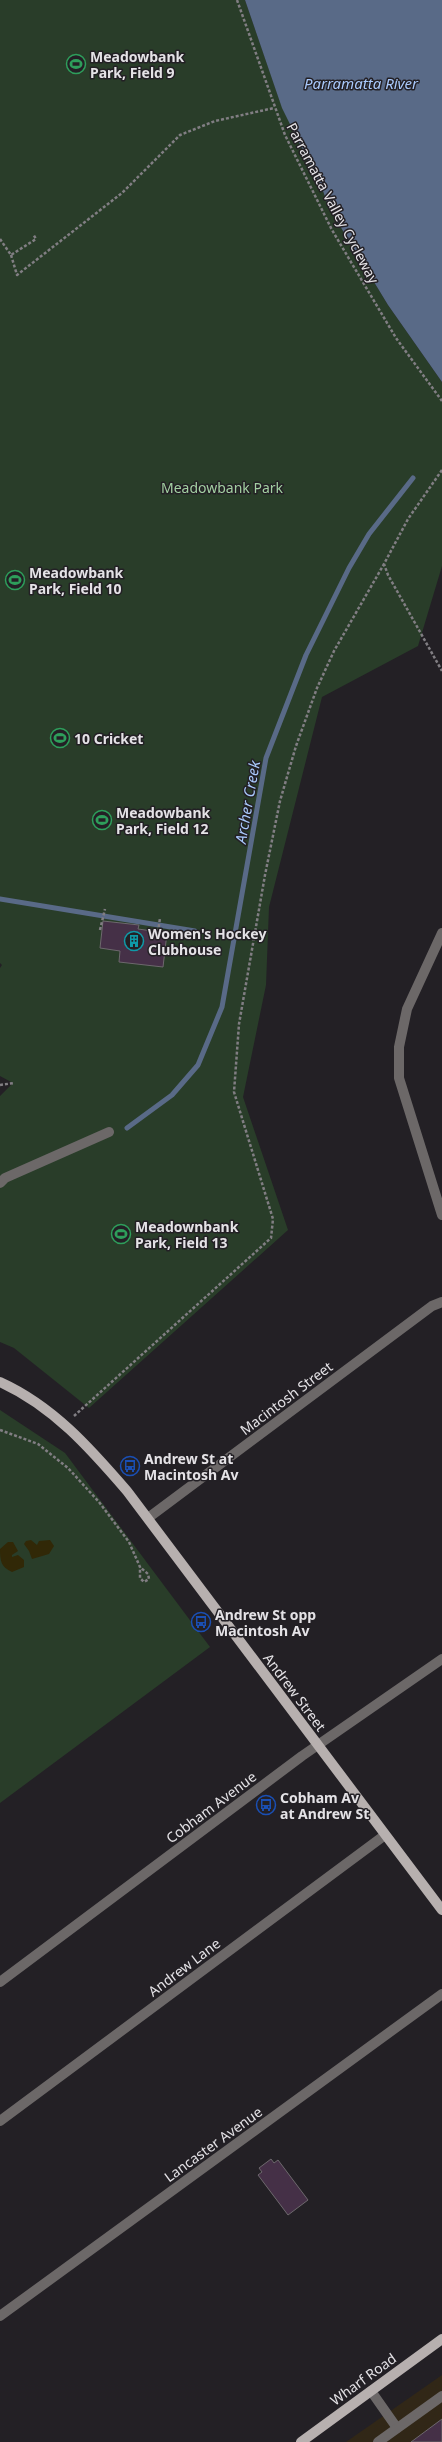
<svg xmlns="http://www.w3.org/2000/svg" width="442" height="2442" font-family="'Noto Sans',sans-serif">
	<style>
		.industrial { fill: #312717 }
		.green { fill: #293d29 }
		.sand { fill: #312807 }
		.water { fill: #596a87 }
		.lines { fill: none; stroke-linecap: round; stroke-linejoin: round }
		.stream { stroke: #596a87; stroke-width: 5 }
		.building { fill: #453047; stroke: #6d686d }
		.path { stroke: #817e83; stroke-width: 2.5; stroke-dasharray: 3 2; stroke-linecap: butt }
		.minor { stroke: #6c6868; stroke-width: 10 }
		.major { stroke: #b7b0af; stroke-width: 10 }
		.labels { text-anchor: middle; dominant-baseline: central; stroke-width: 3; stroke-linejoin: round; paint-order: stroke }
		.poi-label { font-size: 14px; font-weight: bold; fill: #e4e2e6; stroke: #232025; text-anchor: start }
		.street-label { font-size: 14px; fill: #e4e2e6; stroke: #232025 }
		.park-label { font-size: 14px; fill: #a3d0a2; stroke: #232025 }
		.water-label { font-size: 15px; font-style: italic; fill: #a9c9fc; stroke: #232025 }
	</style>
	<rect width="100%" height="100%" fill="#232025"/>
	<polygon class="industrial" points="442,2375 442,2442 346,2442"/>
	<g class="green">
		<polygon points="0,0 245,0 281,104 324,192 289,122 323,191 329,208 388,305 442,382 442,566 418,646 322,697 269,907 266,985 243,1097 288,1230 89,1408 14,1348 0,1342 0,1096 13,1083 0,1076 0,968 2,965 0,963"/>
		<polygon points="0,1410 65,1453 210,1647 0,1803"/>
	</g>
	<g class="sand">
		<polygon points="31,1540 37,1545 39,1541 50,1540 54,1546 49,1554 32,1559 29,1551 24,1544 26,1541"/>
		<path d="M 8,1542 L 13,1542 L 18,1551 L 12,1555 L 12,1557 L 18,1555 L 24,1560 L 24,1567 L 12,1572 C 1,1567 0,1561 0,1549 Z"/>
	</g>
	<polygon class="water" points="245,0 442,0 442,382 388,305 329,208 323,191 282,108"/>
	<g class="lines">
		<g class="stream">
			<polyline points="0,899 195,931"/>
			<polyline points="127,1128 172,1095 198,1065 222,1007 266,758 306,655 349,568 369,534 413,478"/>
		</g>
	</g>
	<g class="building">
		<polygon points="103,921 139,925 138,929 167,933 163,967 119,962 120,951 100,948"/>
		<polygon points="271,2159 274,2163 278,2160 308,2200 288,2215 258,2175 262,2172 259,2168"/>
		<polygon points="442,2419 442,2442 411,2442"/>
	</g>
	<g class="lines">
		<g class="path">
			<polyline points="237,0 285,135 332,230 396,338 442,401"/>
			<polyline points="0,239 11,255 36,239 33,234"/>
			<polyline points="11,255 17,275 122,193 180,135 215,121 274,108"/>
			<polyline points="442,470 408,519 384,564 388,575 442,671"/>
			<polyline points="100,930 105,909"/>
			<polyline points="158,932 160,918"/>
			<polyline points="0,1085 14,1083"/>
			<polyline points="74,1416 271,1238 273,1219 234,1092 239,1024 265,875 280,801 296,746 317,688 334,651 384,564"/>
			<polyline points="0,1430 38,1444 68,1468 99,1502 129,1542 140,1567 140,1578 144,1582 149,1579 148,1574 140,1567"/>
		</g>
		<g class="minor">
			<polyline points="442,933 407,1009 399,1047 399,1078 442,1215"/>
			<polyline points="0,1183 5,1178 109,1132"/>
			<polyline points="148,1518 432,1306 442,1302"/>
			<polyline points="0,1982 302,1756 442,1659"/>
			<polyline points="0,2121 385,1835"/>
			<polyline points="0,2316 442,1994"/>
			<polyline points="371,2391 397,2428"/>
			<polyline points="378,2442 442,2396"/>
		</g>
		<g class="major">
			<path d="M 0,1382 C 53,1406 90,1448 127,1491 L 442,1910"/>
			<polyline points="301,2442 442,2339"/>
		</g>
	</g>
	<defs>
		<g id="stadium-ring" transform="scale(1)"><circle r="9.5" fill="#232025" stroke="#2e9e5b" stroke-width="1.5"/><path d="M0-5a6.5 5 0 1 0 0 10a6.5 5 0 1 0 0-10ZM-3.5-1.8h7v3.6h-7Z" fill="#2e9e5b"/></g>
		<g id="building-ring" transform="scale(1)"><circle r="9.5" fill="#232025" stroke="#0f9aa8" stroke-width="1.5"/><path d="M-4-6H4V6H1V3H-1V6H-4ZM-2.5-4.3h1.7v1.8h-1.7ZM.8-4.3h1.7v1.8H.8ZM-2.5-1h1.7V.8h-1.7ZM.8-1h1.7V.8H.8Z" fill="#0f9aa8"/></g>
		<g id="bus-ring" transform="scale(1)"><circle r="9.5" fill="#232025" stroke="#1a4fb4" stroke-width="1.5"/><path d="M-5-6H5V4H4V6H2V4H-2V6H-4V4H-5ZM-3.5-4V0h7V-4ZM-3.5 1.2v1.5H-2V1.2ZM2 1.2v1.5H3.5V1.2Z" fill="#1a4fb4"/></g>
	</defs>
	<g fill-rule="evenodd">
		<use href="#stadium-ring" x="76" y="64"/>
		<use href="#stadium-ring" x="15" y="580"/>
		<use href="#stadium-ring" x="60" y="738"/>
		<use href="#stadium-ring" x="102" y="820"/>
		<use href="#building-ring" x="134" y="941"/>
		<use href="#stadium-ring" x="121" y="1234"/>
		<use href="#bus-ring" x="130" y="1466"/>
		<use href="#bus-ring" x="201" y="1622"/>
		<use href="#bus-ring" x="266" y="1805"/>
	</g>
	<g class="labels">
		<g class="poi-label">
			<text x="90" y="56">Meadowbank<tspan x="90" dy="16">Park, Field 9</tspan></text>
			<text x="29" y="572">Meadowbank<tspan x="29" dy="16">Park, Field 10</tspan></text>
			<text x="74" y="738">10 Cricket</text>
			<text x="116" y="812">Meadowbank<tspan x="116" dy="16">Park, Field 12</tspan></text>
			<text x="148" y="933">Women's Hockey<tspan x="148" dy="16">Clubhouse</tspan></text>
			<text x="135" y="1226">Meadownbank<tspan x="135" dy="16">Park, Field 13</tspan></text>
			<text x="144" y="1458">Andrew St at<tspan x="144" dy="16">Macintosh Av</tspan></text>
			<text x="215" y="1614">Andrew St opp<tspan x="215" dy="16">Macintosh Av</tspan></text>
			<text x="280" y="1797">Cobham Av<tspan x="280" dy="16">at Andrew St</tspan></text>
		</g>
		<g class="street-label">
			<text transform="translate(333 203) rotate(62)">Parramatta Valley Cycleway</text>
			<text transform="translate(286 1398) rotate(-37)">Macintosh Street</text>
			<text transform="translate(295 1692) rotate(53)">Andrew Street</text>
			<text transform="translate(211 1807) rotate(-37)">Cobham Avenue</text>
			<text transform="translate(184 1967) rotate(-37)">Andrew Lane</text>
			<text transform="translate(213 2144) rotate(-36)">Lancaster Avenue</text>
			<text transform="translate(363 2379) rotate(-36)">Wharf Road</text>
		</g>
		<g class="park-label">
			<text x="222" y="487">Meadowbank Park</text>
		</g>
		<g class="water-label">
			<text x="361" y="83">Parramatta River</text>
			<text transform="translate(247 802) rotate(-80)">Archer Creek</text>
		</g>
	</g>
</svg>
